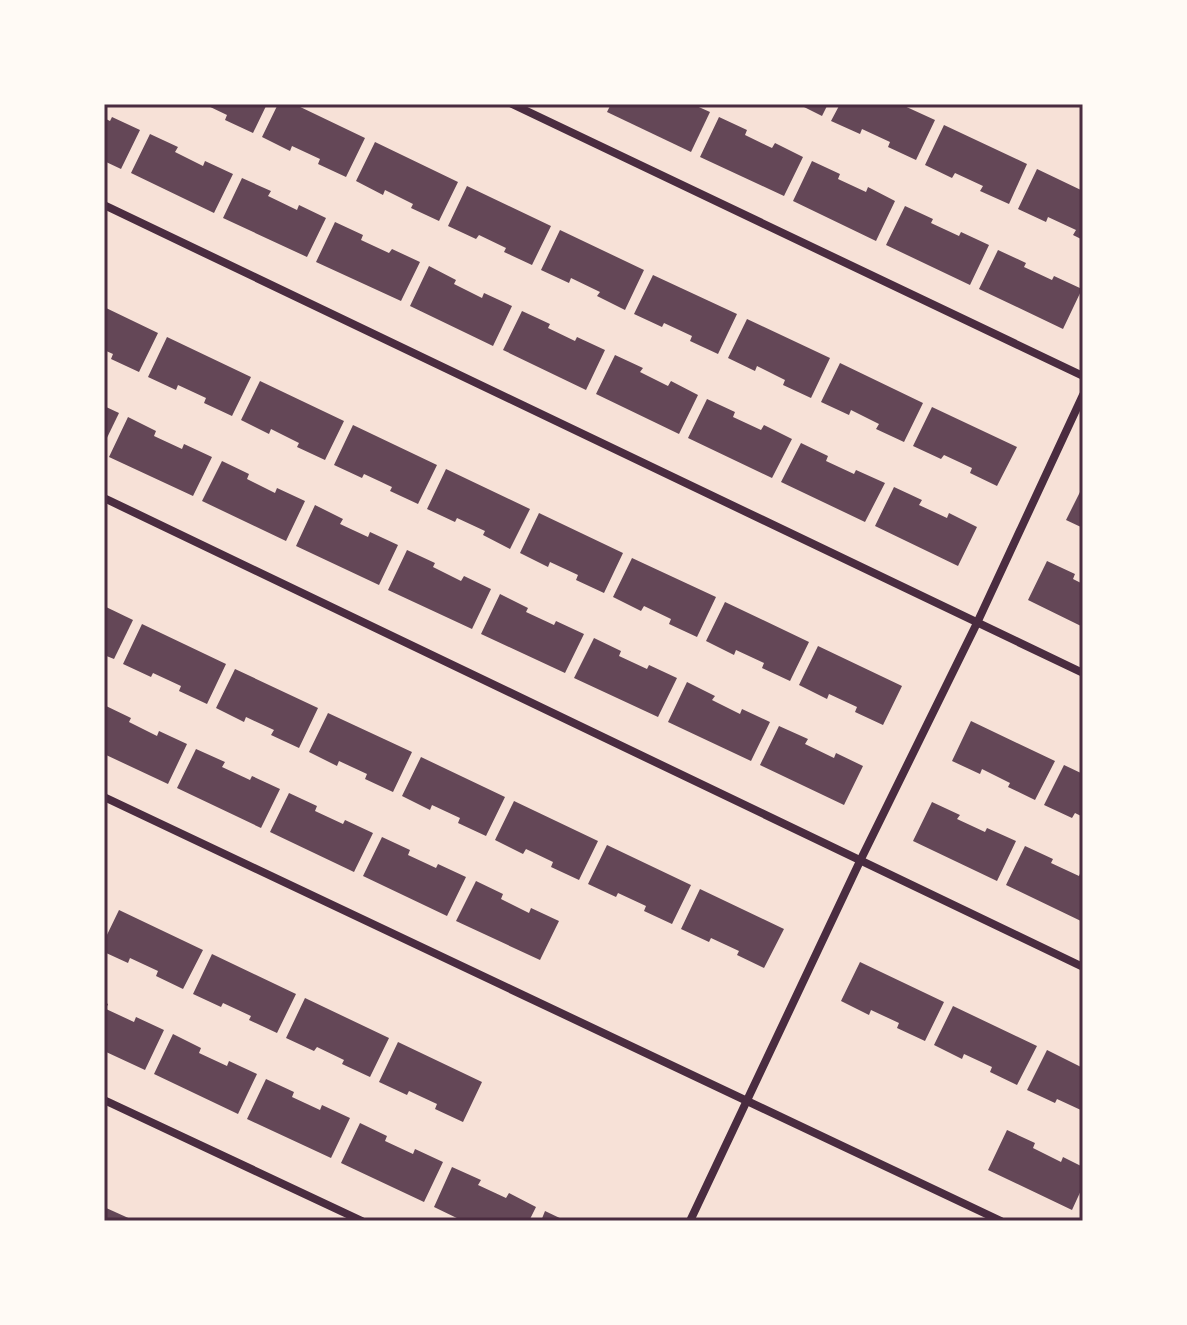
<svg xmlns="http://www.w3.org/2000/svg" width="1187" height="1325" font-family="'Noto Sans',sans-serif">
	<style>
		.building { fill: #644757 }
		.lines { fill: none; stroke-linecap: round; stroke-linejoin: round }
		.minor { stroke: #4a2c40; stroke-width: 8 }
		.neatline { fill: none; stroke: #4a2c40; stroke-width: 3 }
	</style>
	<rect width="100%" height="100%" fill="#f7e1d7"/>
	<g class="building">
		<polygon points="204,104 267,104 253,133 225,120 227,115"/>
		<polygon points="278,104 294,104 365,138 346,177 318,164 320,159 292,146 290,151 262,137"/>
		<polygon points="611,104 692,104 710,112 691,152 607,112"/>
		<polygon points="798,104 828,104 822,116"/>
		<polygon points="840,104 900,104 935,120 916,160 888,147 890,142 862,129 860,134 831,121"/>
		<polygon points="112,117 140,130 121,169 104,161 104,118 110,121"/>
		<polygon points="719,117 747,130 745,135 772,148 775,143 803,157 784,196 700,157"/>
		<polygon points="944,125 1027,164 1009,204 980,191 983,186 955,173 952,178 925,165"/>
		<polygon points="150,134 178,147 175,152 203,166 205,161 233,174 214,213 131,173"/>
		<polygon points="375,142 458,182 439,221 411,208 413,204 385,190 383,195 356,181"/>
		<polygon points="812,161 840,174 838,179 866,192 868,187 895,201 876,241 793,201"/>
		<polygon points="1037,169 1083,191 1083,240 1073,235 1076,230 1048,217 1046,222 1018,209"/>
		<polygon points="242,178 271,191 268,196 297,210 299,205 326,218 307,257 223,218"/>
		<polygon points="467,186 551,226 532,265 504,252 506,248 479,235 476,239 448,226"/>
		<polygon points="905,206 933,219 931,223 959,236 961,232 989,245 970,285 886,245"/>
		<polygon points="335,222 363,235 361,240 389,253 392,249 420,262 401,301 316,262"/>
		<polygon points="560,230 644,270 625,310 597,296 600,292 571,278 569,283 541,270"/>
		<polygon points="998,250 1026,263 1024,267 1052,280 1054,276 1082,289 1063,329 979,289"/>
		<polygon points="429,266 456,280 454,284 482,298 484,293 512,306 493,346 410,306"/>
		<polygon points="653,275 737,314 718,354 690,341 692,336 664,323 662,327 634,314"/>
		<polygon points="104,307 158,333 139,372 111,359 113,354 104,350"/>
		<polygon points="522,311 550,324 548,328 575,341 577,337 605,350 586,390 503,350"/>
		<polygon points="747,319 830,358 811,398 783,385 785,380 757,366 755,371 728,358"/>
		<polygon points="167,337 251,377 232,416 204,403 206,398 178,385 176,390 148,377"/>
		<polygon points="615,355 643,368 640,372 668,386 671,381 698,395 679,434 596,394"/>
		<polygon points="840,363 923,403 904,442 876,429 879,424 851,410 849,415 821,402"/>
		<polygon points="260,381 344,421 325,460 297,447 299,443 271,429 269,434 241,420"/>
		<polygon points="707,399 735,412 733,417 761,430 764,425 792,439 772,478 688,438"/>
		<polygon points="104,406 119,413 104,444"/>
		<polygon points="932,407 1017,447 997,486 970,473 972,468 944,455 941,459 913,446"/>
		<polygon points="128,417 156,431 154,436 182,449 184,444 212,457 193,496 109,457"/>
		<polygon points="353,425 437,465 418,504 390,491 392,487 364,474 362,478 334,465"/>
		<polygon points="801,443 828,456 826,461 854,474 856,470 885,483 865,522 781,482"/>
		<polygon points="222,461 249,474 247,479 275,493 277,488 305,501 286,541 202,501"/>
		<polygon points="446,469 530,509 510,549 483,535 485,531 457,518 455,522 427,509"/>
		<polygon points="1083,486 1083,528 1066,520"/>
		<polygon points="894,487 922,500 919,505 947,518 949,513 977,527 958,566 875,526"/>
		<polygon points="315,505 343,519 340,524 368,537 370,532 398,545 379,585 296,546"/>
		<polygon points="539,513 623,553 604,593 576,580 578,575 550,562 548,567 520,553"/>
		<polygon points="407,550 435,563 433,567 461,581 464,576 491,589 472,629 388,590"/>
		<polygon points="632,558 716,597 697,637 669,624 671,619 644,606 641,611 613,597"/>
		<polygon points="1047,561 1075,574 1073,579 1083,584 1083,627 1028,600"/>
		<polygon points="500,594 528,608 526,612 554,625 556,621 584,634 565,673 481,634"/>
		<polygon points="725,602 809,642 790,681 762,668 764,663 736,650 734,655 706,641"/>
		<polygon points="104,606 133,620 114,659 104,655"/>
		<polygon points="142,624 226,664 207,704 179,691 181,686 153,673 151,677 123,664"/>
		<polygon points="594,638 621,651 619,656 647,669 649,665 677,678 658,717 574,678"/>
		<polygon points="818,646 902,686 883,725 855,712 857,707 829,694 827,699 799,685"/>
		<polygon points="235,669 318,708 299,748 271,735 274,730 246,717 244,722 216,708"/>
		<polygon points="687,682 715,696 712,700 740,714 742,709 770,722 751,761 668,722"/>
		<polygon points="104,705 131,718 129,722 157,736 159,731 187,744 168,784 104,754"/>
		<polygon points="328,713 412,752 393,792 365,779 367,774 339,761 337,766 309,752"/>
		<polygon points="971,721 1055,761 1035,800 1008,787 1010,783 982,769 980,774 952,761"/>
		<polygon points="779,726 808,739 805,744 834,758 836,753 863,766 844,805 760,765"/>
		<polygon points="196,749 225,762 222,767 250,780 252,776 280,789 261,828 177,788"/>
		<polygon points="421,757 505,797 486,836 458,823 460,818 432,805 430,810 402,796"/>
		<polygon points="1064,765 1083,774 1083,817 1075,813 1072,818 1044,805"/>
		<polygon points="289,793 317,806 315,811 343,824 345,820 373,833 354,872 270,832"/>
		<polygon points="514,801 598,841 579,880 551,867 553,862 526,849 523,854 495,840"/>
		<polygon points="932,802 960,815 957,819 985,832 987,828 1016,841 997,881 913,841"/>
		<polygon points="382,837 410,850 408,855 436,868 438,864 466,877 447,916 363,876"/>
		<polygon points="607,845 691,885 672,924 644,911 646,906 618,893 616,897 588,884"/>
		<polygon points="1025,846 1053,859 1051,863 1079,876 1083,867 1083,922 1006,885"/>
		<polygon points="476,881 503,894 501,899 529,913 531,908 559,921 540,960 456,921"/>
		<polygon points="700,889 784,929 764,968 737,955 739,951 711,938 709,942 681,929"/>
		<polygon points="119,910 203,950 183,989 156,976 158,971 130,958 128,963 104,952 104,941"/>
		<polygon points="212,954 296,994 277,1033 249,1020 251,1016 223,1003 221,1007 193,994"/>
		<polygon points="860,962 944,1002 925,1041 897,1028 899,1023 871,1010 869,1015 841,1001"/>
		<polygon points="305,998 389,1038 370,1077 342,1064 344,1060 317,1047 314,1051 286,1038"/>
		<polygon points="104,1002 108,1004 106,1009 134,1022 136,1017 164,1030 145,1070 104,1051"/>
		<polygon points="953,1006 1037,1046 1017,1085 990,1072 992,1067 964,1054 962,1059 934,1045"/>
		<polygon points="173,1034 201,1048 199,1053 227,1066 229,1061 257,1074 238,1114 154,1074"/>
		<polygon points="398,1042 482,1082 463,1122 435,1109 437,1104 409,1091 407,1095 379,1082"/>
		<polygon points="1047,1050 1083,1068 1083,1111 1057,1099 1055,1103 1027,1090"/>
		<polygon points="266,1079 294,1092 292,1097 320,1110 322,1105 350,1118 331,1158 247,1119"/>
		<polygon points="360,1123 387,1136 385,1141 413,1154 415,1149 443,1162 424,1202 341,1163"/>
		<polygon points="1007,1130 1035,1143 1033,1148 1061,1162 1063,1157 1083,1167 1083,1186 1072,1210 988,1170"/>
		<polygon points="452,1167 481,1180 478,1185 506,1198 509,1193 536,1207 529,1221 463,1221 434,1207"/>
		<polygon points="104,1207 135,1221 104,1221"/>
		<polygon points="545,1211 566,1221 541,1221"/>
	</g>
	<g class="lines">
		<g class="minor">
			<polyline points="512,104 1083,376"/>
			<polyline points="104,205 1083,673"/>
			<polyline points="104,498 1083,967"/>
			<polyline points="104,797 1001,1221"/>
			<polyline points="104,1100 362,1221"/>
			<polyline points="690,1221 861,859 977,623 1083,395"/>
		</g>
	</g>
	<rect width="1187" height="1325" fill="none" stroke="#fffaf5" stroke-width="212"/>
	<rect x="106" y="106" width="975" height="1113" class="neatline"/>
</svg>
